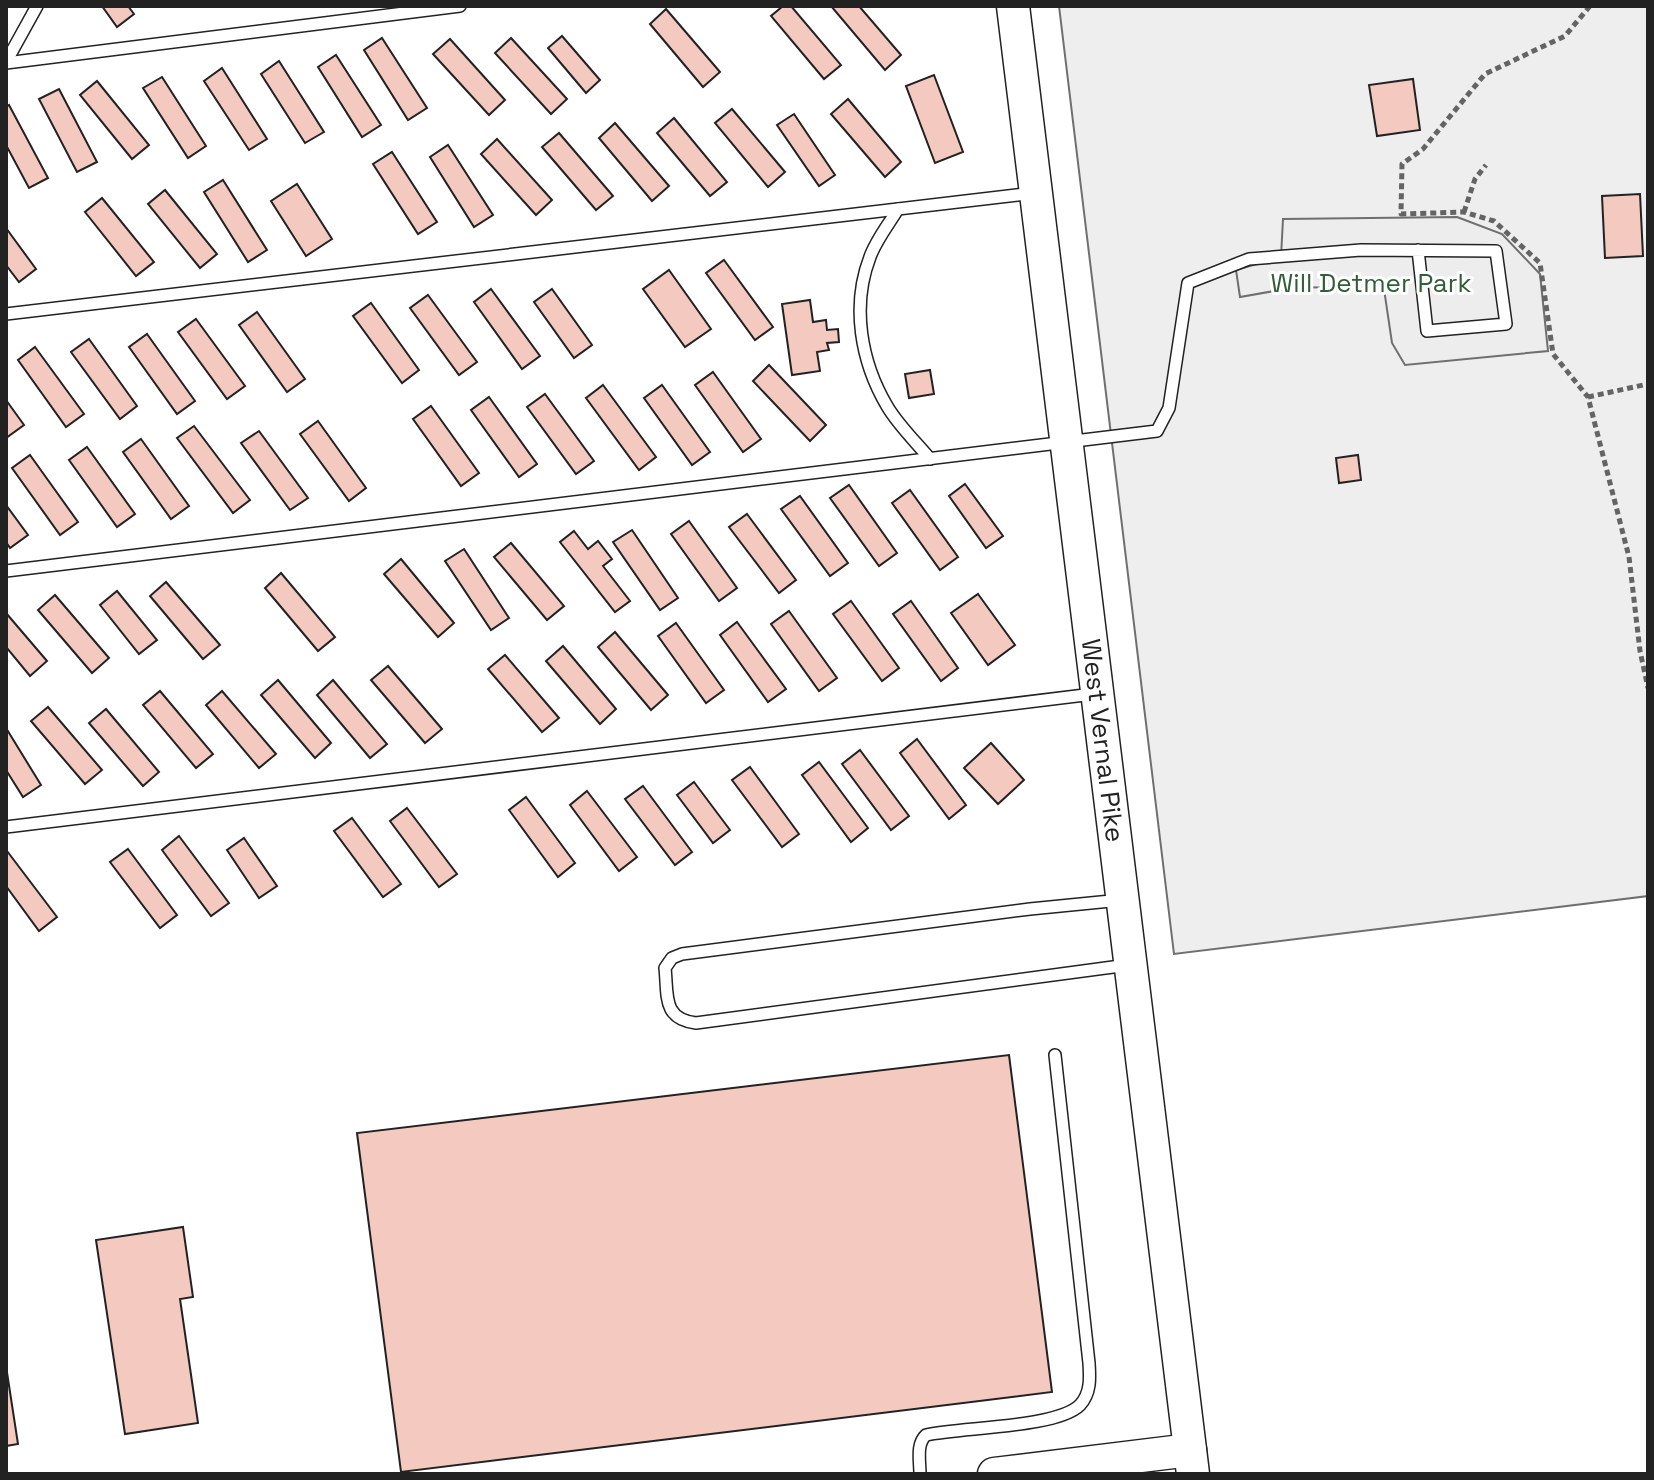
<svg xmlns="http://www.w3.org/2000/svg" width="1654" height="1480" font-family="'Space Grotesk',sans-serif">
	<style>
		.green { fill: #eee; stroke: #6f6f6f; stroke-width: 2 }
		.parking { fill: #ededed; stroke: #6f6f6f; stroke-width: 2 }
		.building { fill: #f3c9c0; stroke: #222; stroke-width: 2 }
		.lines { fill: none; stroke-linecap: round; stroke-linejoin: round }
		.lane-casing { stroke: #222; stroke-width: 14 }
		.secondary-casing { stroke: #222; stroke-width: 35 }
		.path { stroke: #646464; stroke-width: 5; stroke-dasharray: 6 4; stroke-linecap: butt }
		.lane { stroke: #fff; stroke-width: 11 }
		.secondary { stroke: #fff; stroke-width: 32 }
		.labels { text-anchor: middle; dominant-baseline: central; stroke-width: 6; stroke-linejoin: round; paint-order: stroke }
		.park-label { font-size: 26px; fill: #2f5e38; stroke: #fff }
		.street-label { font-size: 26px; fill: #222; stroke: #fff }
	</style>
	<rect width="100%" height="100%" fill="#fff"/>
	<polygon class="green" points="1059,6 1648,6 1648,896 1174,954"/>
	<polygon class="parking" points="1457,217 1502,234 1540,274 1548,351 1405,365 1392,343 1384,289 1297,287 1240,297 1236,270 1281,257 1283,219"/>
	<g class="building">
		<polygon points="102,6 128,6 134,14 117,27"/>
		<polygon points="783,6 791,6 841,65 824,79 771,16"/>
		<polygon points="831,6 859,6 901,55 885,70"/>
		<polygon points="666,9 720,72 703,87 650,24"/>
		<polygon points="562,36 600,80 586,93 548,48"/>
		<polygon points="382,38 427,108 408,120 364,50"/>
		<polygon points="511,38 567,99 551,114 495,53"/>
		<polygon points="450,39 505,100 489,115 433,54"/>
		<polygon points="336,55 381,125 362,137 318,67"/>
		<polygon points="279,61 324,132 305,143 261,74"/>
		<polygon points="222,68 267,139 249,150 204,81"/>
		<polygon points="934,75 963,152 935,163 906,86"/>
		<polygon points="162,77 206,146 188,158 143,88"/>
		<polygon points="1413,79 1420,130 1377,136 1369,85"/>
		<polygon points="97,81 149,145 132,159 80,95"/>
		<polygon points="59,89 97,162 77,172 39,99"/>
		<polygon points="848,99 901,162 885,177 831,114"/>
		<polygon points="9,105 48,178 29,188 6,145 6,107"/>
		<polygon points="732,109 785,172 768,187 715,123"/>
		<polygon points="794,114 835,175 819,186 777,125"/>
		<polygon points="674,118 727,182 710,196 657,133"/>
		<polygon points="615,123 669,186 652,201 599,138"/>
		<polygon points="559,133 613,196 596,210 542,147"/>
		<polygon points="497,139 552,200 536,215 481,154"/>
		<polygon points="448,145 493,215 474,227 430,157"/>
		<polygon points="392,152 437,222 418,234 373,164"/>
		<polygon points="223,180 267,250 248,262 204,192"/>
		<polygon points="297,184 332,239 306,256 271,201"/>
		<polygon points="165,190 217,254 200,268 148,204"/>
		<polygon points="1640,194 1643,256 1605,258 1602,196"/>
		<polygon points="102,198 154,262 136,276 85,212"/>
		<polygon points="6,228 36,269 19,282 6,265"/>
		<polygon points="724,260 773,327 755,340 706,273"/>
		<polygon points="669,270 711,329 685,347 643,289"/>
		<polygon points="491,289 540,356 522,369 474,302"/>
		<polygon points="552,289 592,345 574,358 534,302"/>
		<polygon points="428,295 477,362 459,375 410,308"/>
		<polygon points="810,300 813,322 826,320 827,330 838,329 839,342 827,343 829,350 817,352 820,371 792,375 782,304"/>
		<polygon points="371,303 419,370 402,383 353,316"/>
		<polygon points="257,312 305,379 287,392 239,325"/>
		<polygon points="196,319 245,386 227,399 178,332"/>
		<polygon points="147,334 195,401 177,414 129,347"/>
		<polygon points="89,339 137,406 120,419 71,352"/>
		<polygon points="35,347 84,414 66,427 18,360"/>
		<polygon points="769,365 826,425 810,441 753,381"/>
		<polygon points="930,370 934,394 909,398 905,374"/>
		<polygon points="713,372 761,439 743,452 695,385"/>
		<polygon points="603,385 656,457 639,470 586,398"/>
		<polygon points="662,385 710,452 692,465 644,398"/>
		<polygon points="545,394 594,461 576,474 527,407"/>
		<polygon points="489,397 537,464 519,477 471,410"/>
		<polygon points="6,400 24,425 6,438"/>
		<polygon points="431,406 479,473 461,486 413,419"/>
		<polygon points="318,421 366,488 349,501 300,434"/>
		<polygon points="194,426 250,500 233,513 177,438"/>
		<polygon points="259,431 308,498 290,510 241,443"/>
		<polygon points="141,439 189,506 171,519 123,452"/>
		<polygon points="87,447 135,514 117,527 69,460"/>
		<polygon points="30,455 78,522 60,535 12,468"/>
		<polygon points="1358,455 1361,480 1339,483 1336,458"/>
		<polygon points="965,484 1003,536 986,548 949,496"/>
		<polygon points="849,485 897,553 879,566 830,498"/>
		<polygon points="910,490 958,557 940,570 892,503"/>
		<polygon points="800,496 848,563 830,576 781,509"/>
		<polygon points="6,505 28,535 10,548 6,542"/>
		<polygon points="747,514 796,580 779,593 729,527"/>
		<polygon points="689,521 737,588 719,601 671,534"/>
		<polygon points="632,530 678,598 660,610 613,542"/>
		<polygon points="574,531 588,549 598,541 612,559 603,566 630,601 615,612 560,542"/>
		<polygon points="511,543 564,606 547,620 494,557"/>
		<polygon points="464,549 509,618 491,630 445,561"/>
		<polygon points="401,559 454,623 438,637 384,574"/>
		<polygon points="281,573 335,637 318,651 265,588"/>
		<polygon points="166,582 220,645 203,659 150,596"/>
		<polygon points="117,591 157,640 139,654 100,605"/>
		<polygon points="978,594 1015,645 988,665 951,613"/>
		<polygon points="55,595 109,658 92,673 38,610"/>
		<polygon points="851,601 899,668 882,681 833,614"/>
		<polygon points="911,601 958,668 941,681 893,614"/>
		<polygon points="789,611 837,678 819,691 771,624"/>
		<polygon points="6,613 47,661 30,676 6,647"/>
		<polygon points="737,622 786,689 768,702 720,635"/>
		<polygon points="676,623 724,690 706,703 658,636"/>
		<polygon points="615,632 668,695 651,710 598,647"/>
		<polygon points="563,646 616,709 600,724 546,661"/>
		<polygon points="505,655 559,718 542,732 488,669"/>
		<polygon points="388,666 442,729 425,743 371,680"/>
		<polygon points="278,680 331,743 315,758 261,695"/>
		<polygon points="333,680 387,744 370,758 317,695"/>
		<polygon points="160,691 213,754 196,768 143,705"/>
		<polygon points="222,691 276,754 259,768 206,705"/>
		<polygon points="48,707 102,770 85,784 31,721"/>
		<polygon points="106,709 159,772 143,786 89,723"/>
		<polygon points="6,728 41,785 23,797 6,770"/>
		<polygon points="917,739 966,805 949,819 900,753"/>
		<polygon points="991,743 1024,780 998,804 964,768"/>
		<polygon points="860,750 909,816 891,830 842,764"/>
		<polygon points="819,762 868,828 851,842 802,775"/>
		<polygon points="750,767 799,834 782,847 732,780"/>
		<polygon points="694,782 730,830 713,843 677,795"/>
		<polygon points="643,786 692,852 675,865 625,799"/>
		<polygon points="587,791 637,857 619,871 570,805"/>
		<polygon points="526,797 575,863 558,877 509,810"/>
		<polygon points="407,808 457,874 439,887 390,821"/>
		<polygon points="352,818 401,884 383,897 334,831"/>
		<polygon points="179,836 229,903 211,916 162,850"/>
		<polygon points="244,838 277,886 259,898 227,850"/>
		<polygon points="128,849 177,915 160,928 110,862"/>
		<polygon points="7,851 57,917 39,931 6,886"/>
		<polygon points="1009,1055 1052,1392 401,1472 357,1133"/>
		<polygon points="183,1227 193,1297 180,1299 198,1423 125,1434 96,1240"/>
		<polygon points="6,1366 18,1444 6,1446"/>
	</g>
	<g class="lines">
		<g class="lane-casing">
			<g id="lane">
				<polyline points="6,62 37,6"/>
				<polyline points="6,63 460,6"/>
				<path d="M 898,209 C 889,224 876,240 870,257 C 851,306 861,362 887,406 C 898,425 916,442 930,459"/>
				<polyline points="6,314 1034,193"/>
				<polyline points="6,571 1157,431 1169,408 1188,283 1249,259 1361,250 1496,251 1506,324 1427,331 1418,250"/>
				<polyline points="6,827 1093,694"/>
				<path d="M 1121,900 L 1030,909 L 682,954 L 672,958 L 665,968 C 668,995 662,1019 696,1023 L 1128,965"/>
				<path d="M 920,1474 C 920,1461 916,1444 926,1435 C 961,1427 1057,1428 1080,1405 C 1091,1393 1090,1378 1089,1363 L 1055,1055"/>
			</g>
		</g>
		<g class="secondary-casing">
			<g id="secondary">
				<path id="s1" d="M 1013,6 L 1193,1474"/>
				<polyline points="994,1474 1190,1450"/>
			</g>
		</g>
		<g class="path">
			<polyline points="1590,6 1565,36 1485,74 1423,149 1402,164 1401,214 1464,212 1494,221 1540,263 1553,354 1588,397 1629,557 1640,651 1648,688"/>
			<polyline points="1464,212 1475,179 1486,165"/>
			<polyline points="1588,397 1648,384"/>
		</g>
		<use href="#lane" class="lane"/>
		<use href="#secondary" class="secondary"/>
	</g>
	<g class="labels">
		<g class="park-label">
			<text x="1371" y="283">Will Detmer Park</text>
		</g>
		<g class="street-label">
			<text stroke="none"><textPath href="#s1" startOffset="740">West Vernal Pike</textPath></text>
		</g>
	</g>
	<rect width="1654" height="1480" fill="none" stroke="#222222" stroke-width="16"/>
</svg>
